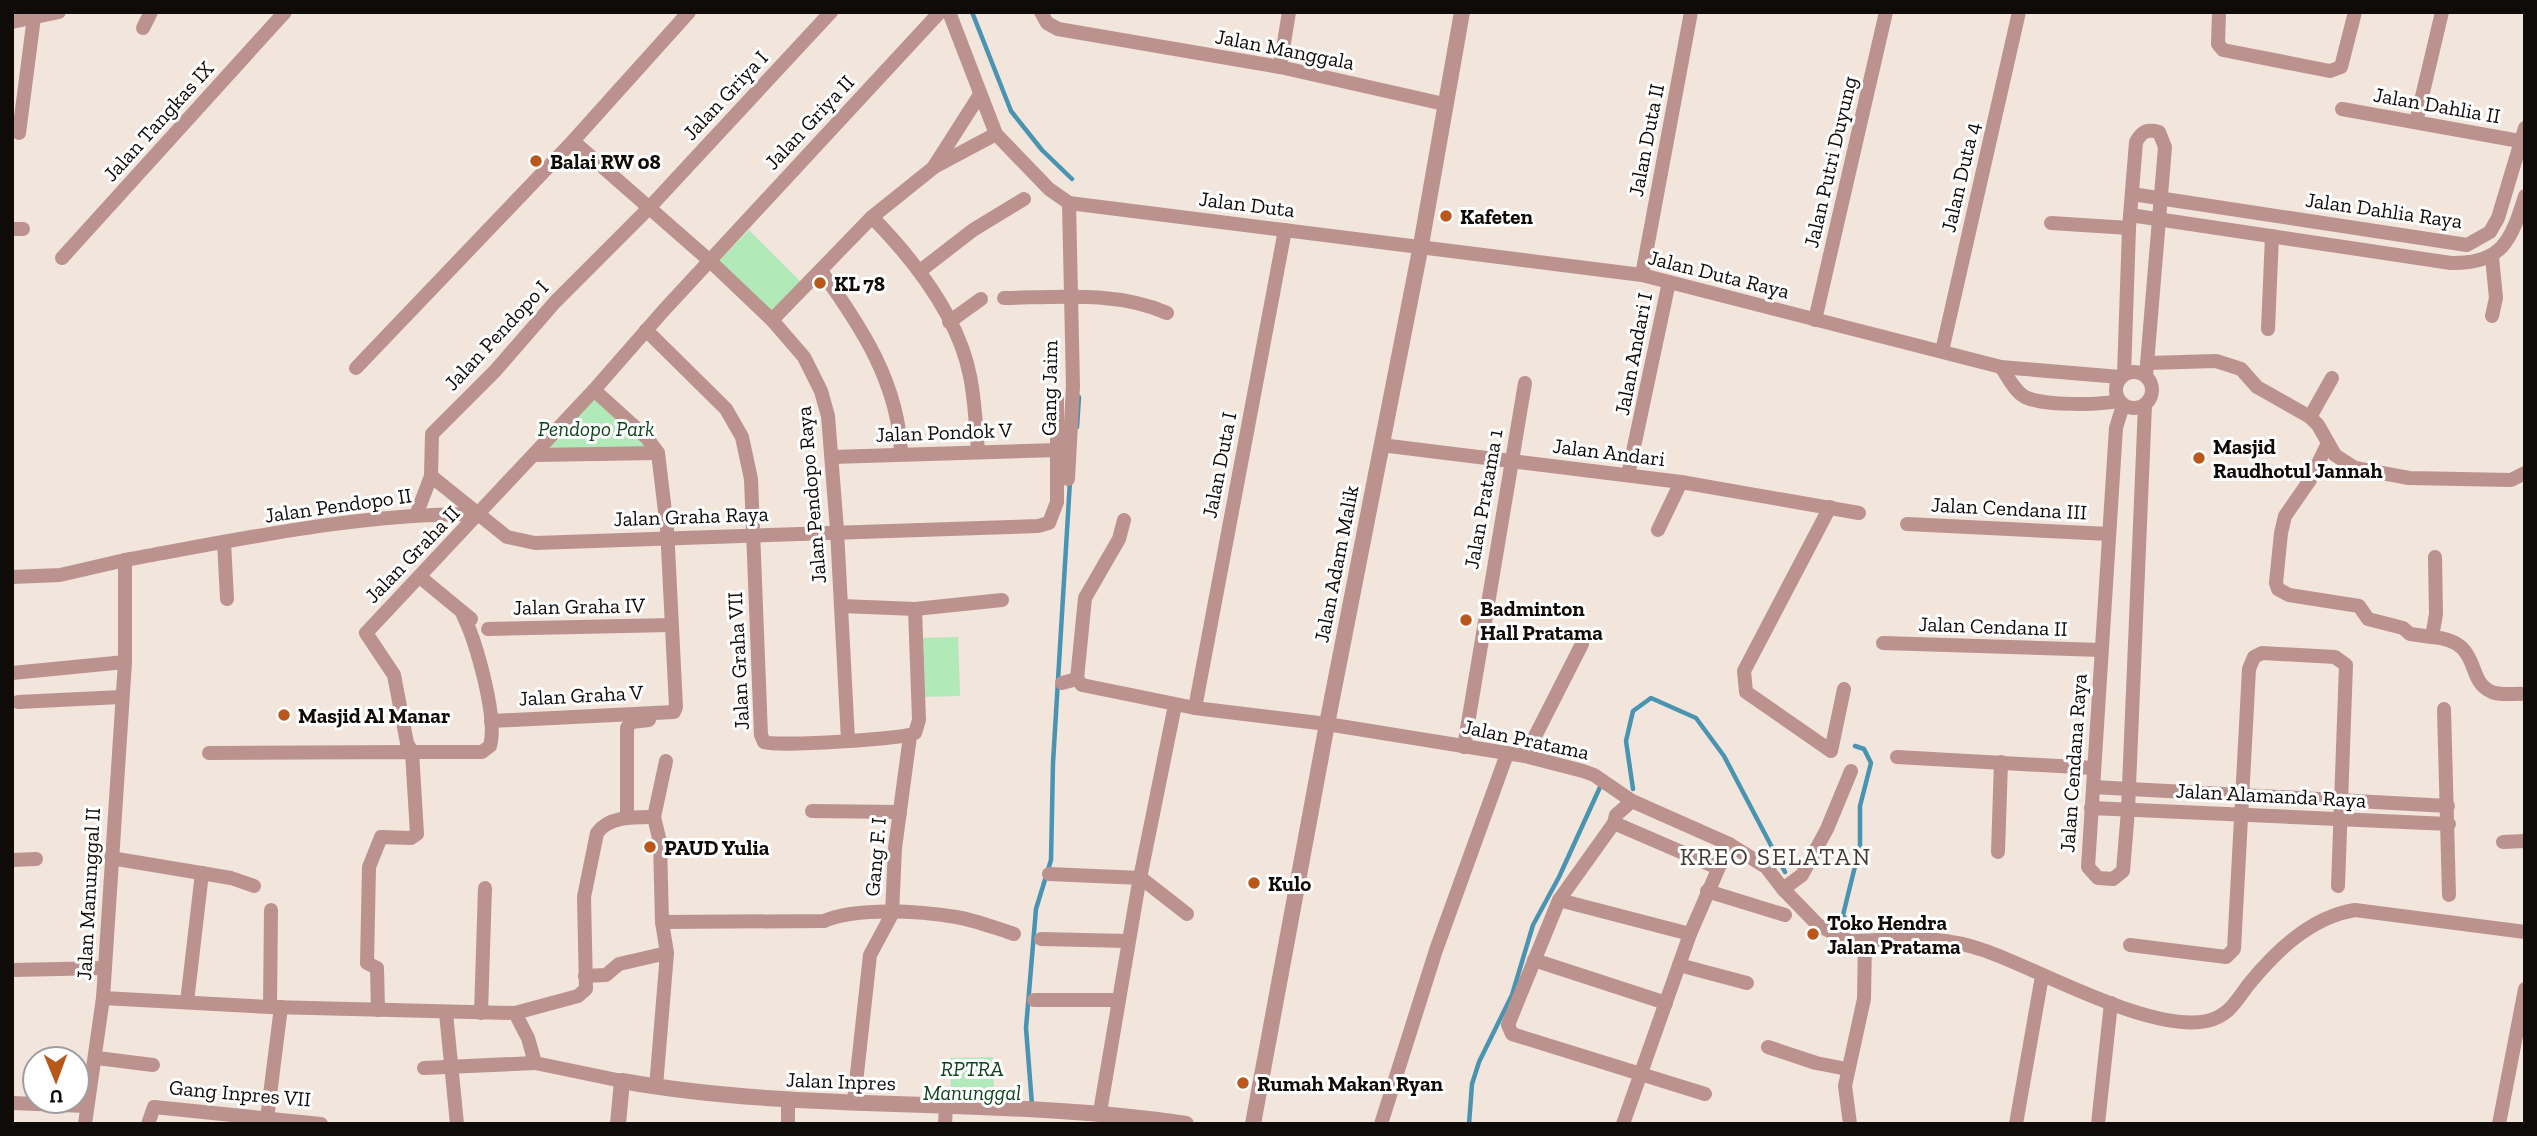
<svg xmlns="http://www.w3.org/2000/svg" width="2537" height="1136" font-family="'Zilla Slab',serif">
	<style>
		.green { fill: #b1e9b9 }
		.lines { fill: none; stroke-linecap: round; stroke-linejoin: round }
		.stream { stroke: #4a94b1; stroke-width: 4.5 }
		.minor { stroke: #bc928e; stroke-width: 14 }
		.tertiary { stroke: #bc928e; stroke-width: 16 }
		.poi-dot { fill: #ba581c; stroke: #fff; stroke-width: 2.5 }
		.labels { text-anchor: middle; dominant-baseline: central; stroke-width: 6; stroke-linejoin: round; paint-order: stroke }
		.street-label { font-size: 21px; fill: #0f0b09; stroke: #fff }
		.poi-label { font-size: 21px; font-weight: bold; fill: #0f0b09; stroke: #fff; text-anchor: start }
		.park-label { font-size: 21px; font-style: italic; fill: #0f451d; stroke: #fff }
		.quarter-label { font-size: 24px; letter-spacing: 2px; fill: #433a33; stroke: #fff }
	</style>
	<rect width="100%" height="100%" fill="#f1e5dc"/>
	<g class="green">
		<polygon points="749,230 801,282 770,312 718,262"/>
		<polygon points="594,394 652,450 543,452"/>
		<polygon points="958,637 960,696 922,697 920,638"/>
		<polygon points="993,1057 994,1103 951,1104 950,1058"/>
	</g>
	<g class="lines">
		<g class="stream">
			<polyline points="972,12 1011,111 1042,150 1072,179"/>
			<polyline points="1077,427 1079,397"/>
			<polyline points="1633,789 1626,741 1633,711 1651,698 1696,718 1724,756 1785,872"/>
			<polyline points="1831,927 1851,928 1843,915 1860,846 1860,806 1871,763 1864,749 1855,746"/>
			<polyline points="1032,1105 1026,1028 1036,909 1051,860 1053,763 1070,481"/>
			<polyline points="1469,1124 1472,1084 1479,1062 1512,995 1533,925 1559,877 1601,785"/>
		</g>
		<g class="minor">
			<polyline points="949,12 996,134 1049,189 1069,203 1642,275 2001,367 2120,377"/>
			<polyline points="1041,12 1047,23 1058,29 1280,67 1444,104"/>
			<polyline points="2219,12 2218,44 2223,50 2330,71 2341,67 2355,12"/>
			<polyline points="12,22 59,12"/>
			<polyline points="143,28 151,12"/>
			<polyline points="1280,67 1289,12"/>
			<polyline points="2342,109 2525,142"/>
			<polyline points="2416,122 2442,12"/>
			<polyline points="19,133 34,17"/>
			<polyline points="573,141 710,261 772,320 804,357 821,391 828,416 837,530 848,740"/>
			<polyline points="934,167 996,134"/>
			<polyline points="2132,194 2467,245 2490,232 2498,218 2525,128"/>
			<path d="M 2130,215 L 2451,263 C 2502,264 2511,241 2525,196"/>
			<path d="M 872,217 C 914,260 958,315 970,376 C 975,401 976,427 978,451"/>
			<polyline points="2051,223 2129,228"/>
			<polyline points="12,229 23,229"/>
			<polyline points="2492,257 2496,298 2492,316"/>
			<polyline points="62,258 285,12"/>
			<path d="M 821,271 C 861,326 899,384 901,454"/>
			<polyline points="920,271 973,230 1024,199"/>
			<polyline points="1642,275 1691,12"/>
			<path d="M 1004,298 C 1058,297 1116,291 1167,313"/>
			<polyline points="772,320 872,217 933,168 979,96"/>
			<polyline points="1815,320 1886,12"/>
			<polyline points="949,322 981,299"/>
			<polyline points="2268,329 2272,236"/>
			<path d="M 646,330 L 726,409 L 742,437 L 751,479 L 761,735 L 764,742 C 776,747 906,739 915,733 L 919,720 L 915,609"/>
			<polyline points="1942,351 2019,12"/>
			<polyline points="2148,363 2216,361 2241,369 2257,387 2310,417 2318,425 2335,455 2355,468 2409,478 2511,480 2525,473"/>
			<path d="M 2001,367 C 2008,377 2015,392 2025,397 C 2045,406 2099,405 2119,401"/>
			<polyline points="356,368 573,141 689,12"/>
			<circle cx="2134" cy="390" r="18"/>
			<path d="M 2124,375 L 2129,228 L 2136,142 C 2142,131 2147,129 2159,132 L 2165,147 L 2146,376"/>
			<polyline points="2123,405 2116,428 2088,867 2098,878 2113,879 2123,871 2128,810 2145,405"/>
			<polyline points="2310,417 2332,378"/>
			<polyline points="2328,443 2310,480 2285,516 2281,533 2276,583 2278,589 2289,595 2359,606 2368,619 2403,628 2410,634 2432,637"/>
			<polyline points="1381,445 1681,482 1859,513"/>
			<polyline points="534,455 658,453"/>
			<polyline points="832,457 1058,450"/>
			<polyline points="1628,475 1669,282"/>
			<polyline points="431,476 507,537 535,543 1038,526 1049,523 1057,502 1057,397"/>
			<polyline points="1068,479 1073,386 1069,203"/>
			<polyline points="1830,507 1744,671 1746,692 1831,751 1844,689"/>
			<polyline points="417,513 431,476 432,434 495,371 555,302 649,208 831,12"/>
			<path d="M 1124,520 L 1119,539 L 1085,598 L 1077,679 L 1082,685 L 1195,708 L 1327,724 L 1525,756 L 1583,771 L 1594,775 L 1632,801 L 1729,844 L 1766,867 L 1783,889 L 1818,925 L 1849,941 C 1899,940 1937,933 1986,951 C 2040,970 2150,1033 2207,1021 C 2229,1016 2236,1001 2249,984 C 2276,951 2311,917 2355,910 L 2525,932"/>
			<polyline points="1907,524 2109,534"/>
			<polyline points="1658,530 1681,482"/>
			<polyline points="224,542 227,599"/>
			<path d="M 2435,557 L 2436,614 L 2432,637 C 2484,641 2464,681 2492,692 C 2501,696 2515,693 2525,694"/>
			<path d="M 125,560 C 241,539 360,513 479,514"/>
			<polyline points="12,577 60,575 125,560 125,662 103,998 270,1007 515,1013 528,1038 535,1063 622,1081"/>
			<polyline points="420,577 471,619"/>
			<polyline points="842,606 915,609 1002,600"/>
			<path d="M 463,615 C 476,641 498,718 490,746 L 482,752 L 412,752 L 407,743 L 394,675 L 366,633 L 594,390 L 664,310 L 940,12"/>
			<polyline points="488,629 671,625"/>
			<polyline points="1883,643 2101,650"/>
			<polyline points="12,673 125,662"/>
			<polyline points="1062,683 1077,679"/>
			<polyline points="18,702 121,697"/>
			<polyline points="1195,708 1285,230"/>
			<polyline points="2444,709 2449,895"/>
			<polyline points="491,721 674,712 676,707 667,528 658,453 647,438 594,390"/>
			<polyline points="1464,747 1525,383"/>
			<polyline points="209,753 412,752 417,834 411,838 381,837 369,867 367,963 377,968 378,1010"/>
			<polyline points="1525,756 1582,644"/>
			<polyline points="1897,757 2094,768"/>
			<polyline points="2093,787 2448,806"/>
			<polyline points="1632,801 1616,815 1614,823 1559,900 1508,1025 1512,1034 1705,1094"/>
			<polyline points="2091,808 2449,824"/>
			<polyline points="812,811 900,812"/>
			<polyline points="627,817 627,728 631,722 649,720"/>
			<polyline points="1614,823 1716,867"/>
			<polyline points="2503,842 2525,841"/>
			<polyline points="1998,852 2001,762"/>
			<polyline points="111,858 231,878 254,886"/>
			<polyline points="12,860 36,859"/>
			<polyline points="1049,874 1141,878 1187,914"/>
			<polyline points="1783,889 1802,875 1827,829 1851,771"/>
			<polyline points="1707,891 1785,915"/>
			<polyline points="1559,900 1690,934"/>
			<path d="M 662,922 L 824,921 C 856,907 921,911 956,917 C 975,920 995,928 1014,934"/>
			<polyline points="1041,939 1128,941"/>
			<polyline points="2130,945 2226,957 2234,949 2249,669 2254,657 2262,653 2335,657 2346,665 2338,886"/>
			<polyline points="1534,960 1666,1003"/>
			<polyline points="1679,965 1747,983"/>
			<polyline points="12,970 105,968"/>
			<polyline points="585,976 606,975 619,964 667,953"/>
			<polyline points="1034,1000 1118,1000"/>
			<polyline points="187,1002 202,873"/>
			<polyline points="270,1007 271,910"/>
			<polyline points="446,1013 457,1124"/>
			<polyline points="481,1013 485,888"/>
			<path d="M 515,1013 L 578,996 L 586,989 L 584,897 L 597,833 C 609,816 635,817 654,817"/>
			<polyline points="1768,1047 1816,1063 1847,1069"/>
			<polyline points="97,1058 153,1065"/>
			<polyline points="424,1068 535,1063"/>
			<polyline points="656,1087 667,953 662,922 660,842 654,817 666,761"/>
			<polyline points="854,1101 870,955 892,914 895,848 910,736"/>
			<polyline points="12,1103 86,1106"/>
			<polyline points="1100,1112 1138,888 1175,705"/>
			<polyline points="267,1119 281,1007"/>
			<polyline points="85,1124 103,998"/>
			<polyline points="148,1124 154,1107 321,1124"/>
			<polyline points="788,1124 788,1101"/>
			<polyline points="945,1124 946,1107"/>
			<polyline points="1381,1124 1436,950 1507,754"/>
			<polyline points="1623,1124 1690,934 1729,844"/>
			<polyline points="1850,1124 1845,1086 1864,999 1865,941"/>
			<polyline points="2016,1124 2042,976"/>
			<polyline points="2098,1124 2111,1003"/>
			<polyline points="2499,1124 2525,989"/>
		</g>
		<g class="tertiary">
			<path d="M 618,1124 L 622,1081 C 808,1114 999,1096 1186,1124"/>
			<polyline points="1253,1124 1327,724 1421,245 1462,12"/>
		</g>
	</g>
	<g class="poi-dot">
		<circle cx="536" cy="161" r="7"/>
		<circle cx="1446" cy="216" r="7"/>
		<circle cx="820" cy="283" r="7"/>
		<circle cx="2199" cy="458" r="7"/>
		<circle cx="1466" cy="620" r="7"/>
		<circle cx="284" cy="715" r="7"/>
		<circle cx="650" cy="847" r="7"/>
		<circle cx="1254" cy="883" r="7"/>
		<circle cx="1813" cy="934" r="7"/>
		<circle cx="1243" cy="1083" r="7"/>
	</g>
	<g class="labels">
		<g class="street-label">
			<text transform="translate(1285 49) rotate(11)">Jalan Manggala</text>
			<text transform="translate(725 95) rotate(-47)">Jalan Griya I</text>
			<text transform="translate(2437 105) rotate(10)">Jalan Dahlia II</text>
			<text transform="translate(158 121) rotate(-48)">Jalan Tangkas IX</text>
			<text transform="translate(809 122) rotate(-47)">Jalan Griya II</text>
			<text transform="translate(1646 140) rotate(-79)">Jalan Duta II</text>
			<text transform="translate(1830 162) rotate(-77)">Jalan Putri Duyung</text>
			<text transform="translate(1960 177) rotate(-77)">Jalan Duta 4</text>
			<text transform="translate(1247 204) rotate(7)">Jalan Duta</text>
			<text transform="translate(2384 210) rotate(8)">Jalan Dahlia Raya</text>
			<text transform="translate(1719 274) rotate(14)">Jalan Duta Raya</text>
			<text transform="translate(496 335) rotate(-47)">Jalan Pendopo I</text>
			<text transform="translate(1633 354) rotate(-79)">Jalan Andari I</text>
			<text transform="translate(1049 388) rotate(-89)">Gang Jaim</text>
			<text transform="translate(944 432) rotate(-2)">Jalan Pondok V</text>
			<text transform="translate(1609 452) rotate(7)">Jalan Andari</text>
			<text transform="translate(1219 465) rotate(-79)">Jalan Duta I</text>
			<text transform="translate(811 495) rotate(-95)">Jalan Pendopo Raya</text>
			<text transform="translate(1483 499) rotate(-80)">Jalan Pratama 1</text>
			<text transform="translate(338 505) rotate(-8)">Jalan Pendopo II</text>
			<text transform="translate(2009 508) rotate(3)">Jalan Cendana III</text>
			<text transform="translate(691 516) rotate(-2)">Jalan Graha Raya</text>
			<text transform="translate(412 554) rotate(-46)">Jalan Graha II</text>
			<text transform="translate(1336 564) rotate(-79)">Jalan Adam Malik</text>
			<text transform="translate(579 606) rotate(-1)">Jalan Graha IV</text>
			<text transform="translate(1993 626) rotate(2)">Jalan Cendana II</text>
			<text transform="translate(738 661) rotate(-93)">Jalan Graha VII</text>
			<text transform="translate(581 695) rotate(-3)">Jalan Graha V</text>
			<text transform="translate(1526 739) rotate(12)">Jalan Pratama</text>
			<text transform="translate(2073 763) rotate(-86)">Jalan Cendana Raya</text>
			<text transform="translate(2271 795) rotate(3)">Jalan Alamanda Raya</text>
			<text transform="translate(875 857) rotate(-85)">Gang F. I</text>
			<text transform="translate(88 894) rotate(-87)">Jalan Manunggal II</text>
			<text transform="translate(841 1081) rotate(2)">Jalan Inpres</text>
			<text transform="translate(240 1093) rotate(5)">Gang Inpres VII</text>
		</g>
		<g class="poi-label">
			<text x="550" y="161">Balai RW 08</text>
			<text x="1460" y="216">Kafeten</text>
			<text x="834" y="283">KL 78</text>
			<text x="2213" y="446">Masjid<tspan x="2213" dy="24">Raudhotul Jannah</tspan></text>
			<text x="1480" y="608">Badminton<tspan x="1480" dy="24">Hall Pratama</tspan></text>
			<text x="298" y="715">Masjid Al Manar</text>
			<text x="664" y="847">PAUD Yulia</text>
			<text x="1268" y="883">Kulo</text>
			<text x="1827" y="922">Toko Hendra<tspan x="1827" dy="24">Jalan Pratama</tspan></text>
			<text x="1257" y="1083">Rumah Makan Ryan</text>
		</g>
		<g class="park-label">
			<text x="596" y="428">Pendopo Park</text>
			<text x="972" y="1068">RPTRA<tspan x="972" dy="24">Manunggal</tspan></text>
		</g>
		<g class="quarter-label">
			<text x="1776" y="856">KREO SELATAN</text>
		</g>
	</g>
	<rect width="2537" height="1136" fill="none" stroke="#0f0b09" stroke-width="28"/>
	<g transform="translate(56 1080) rotate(179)"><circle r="33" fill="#ffffff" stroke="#9f9d9d" stroke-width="2"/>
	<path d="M0-5L12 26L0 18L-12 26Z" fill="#ba581c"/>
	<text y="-10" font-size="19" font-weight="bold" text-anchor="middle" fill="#0f0b09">U</text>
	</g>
</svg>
